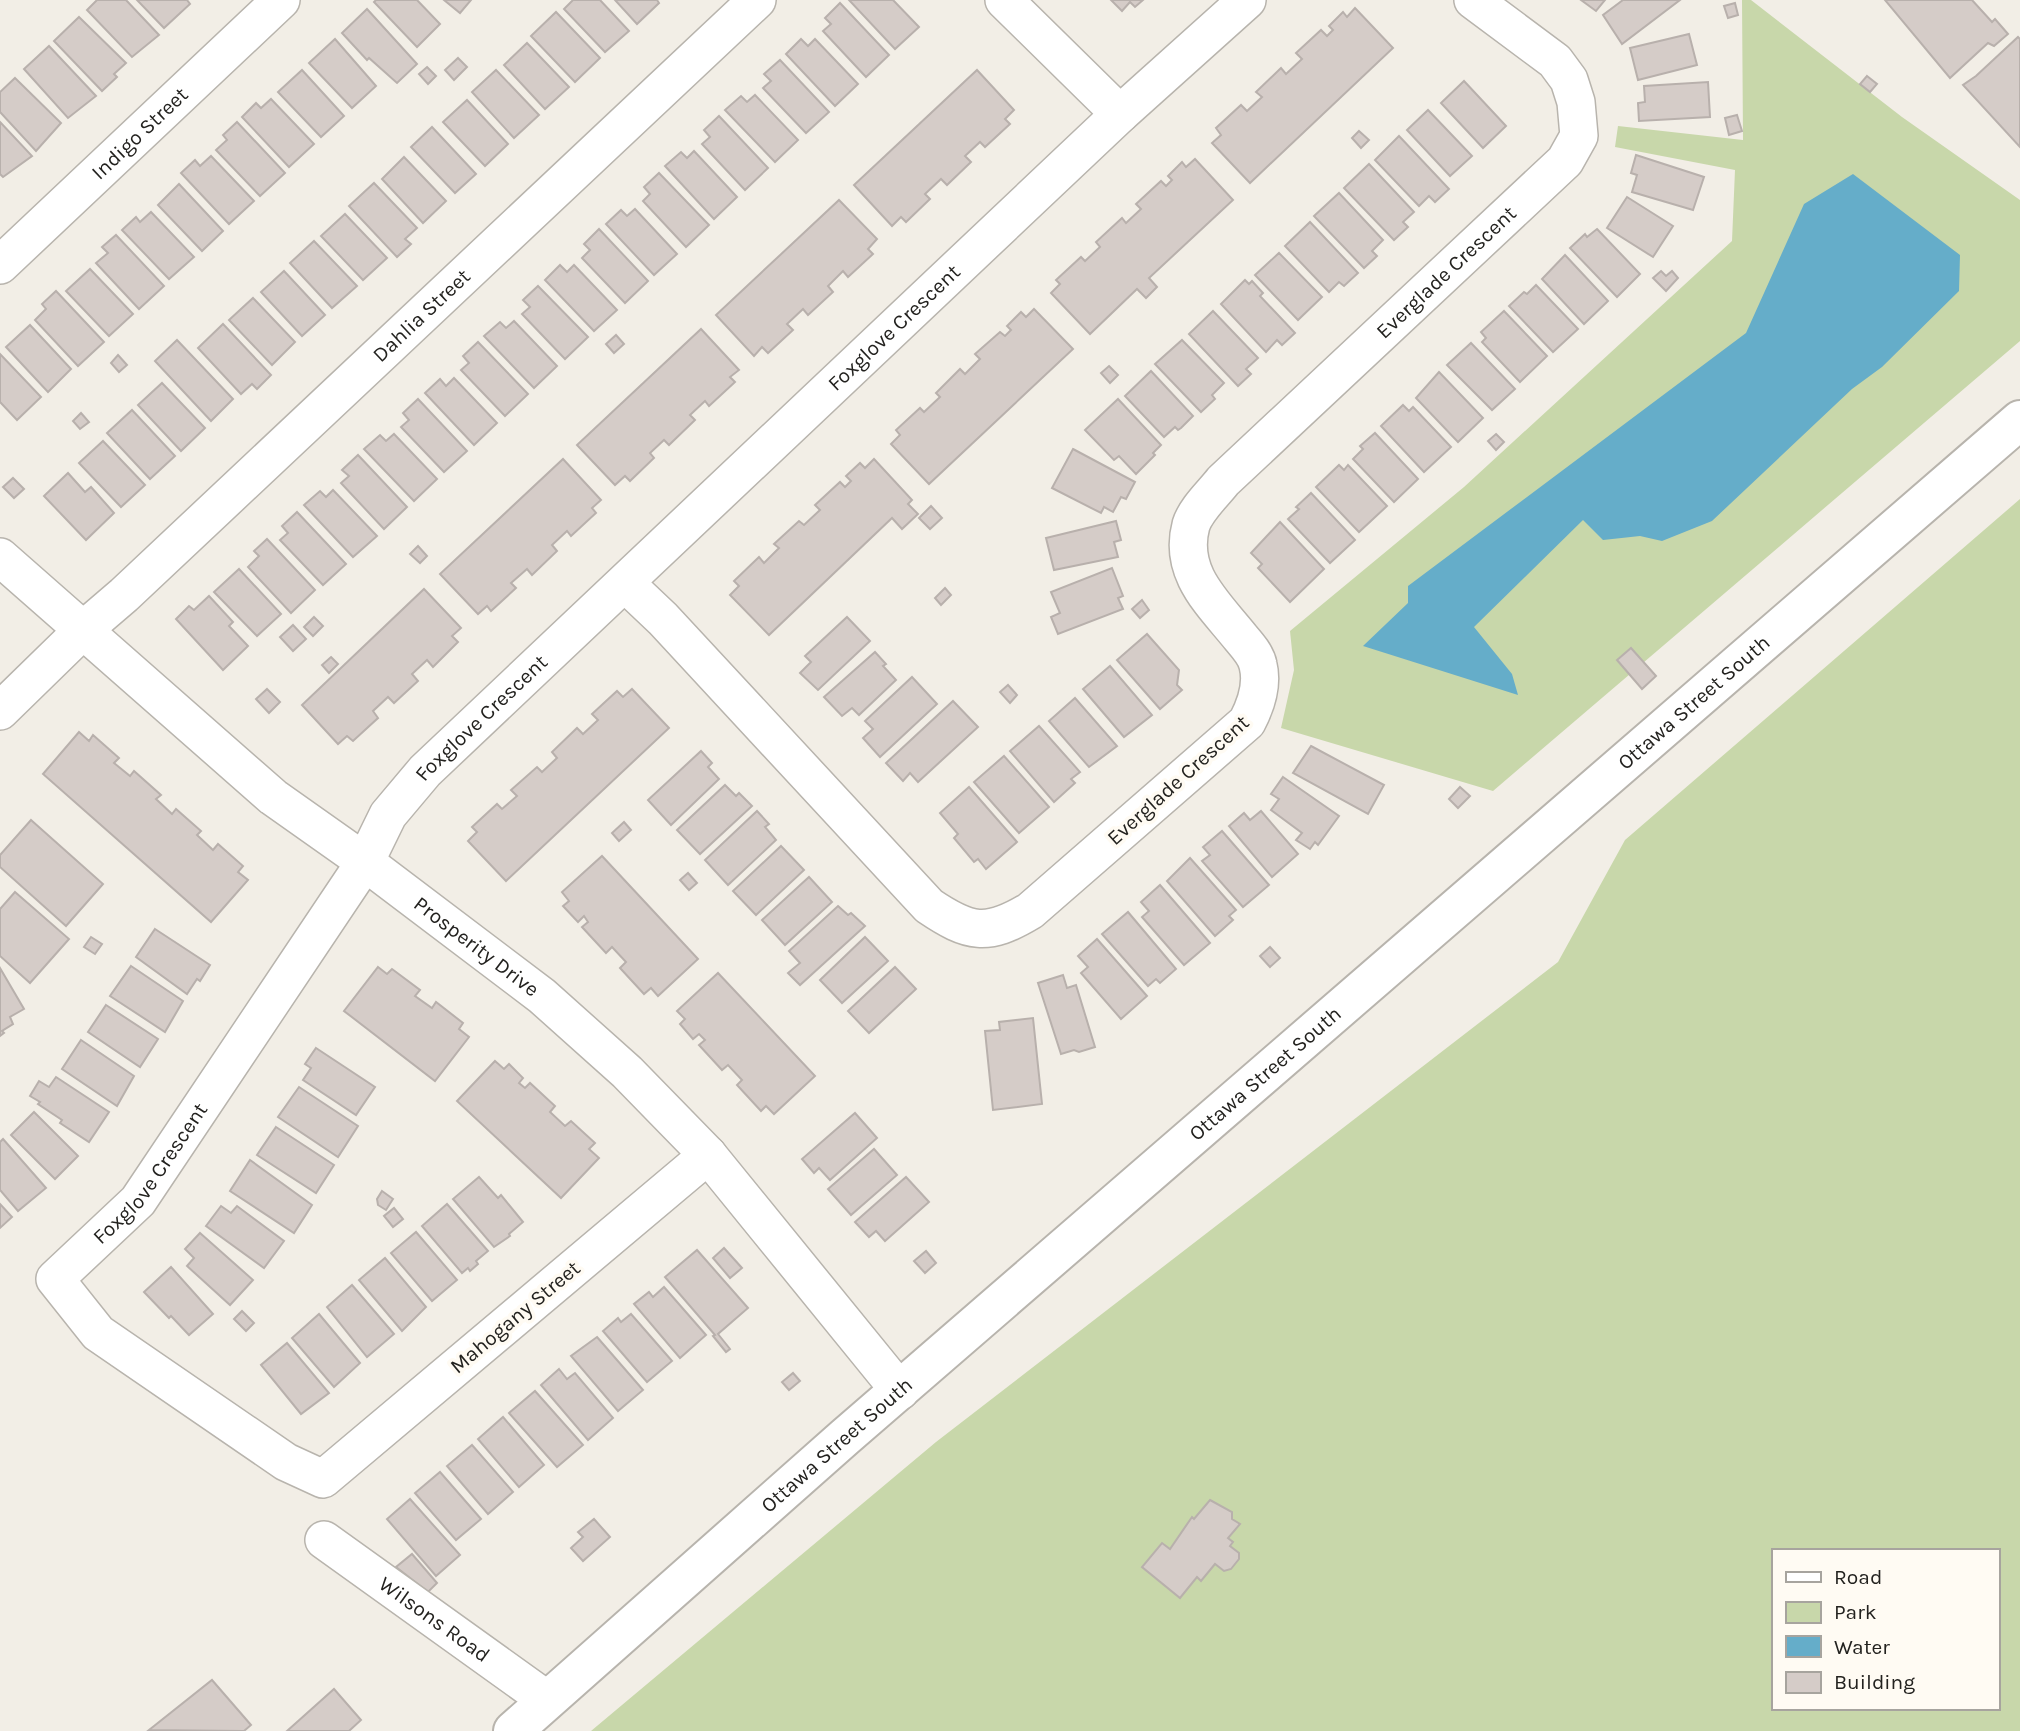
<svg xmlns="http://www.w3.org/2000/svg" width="2020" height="1731" font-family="Karla,sans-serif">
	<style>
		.green { fill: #c8d7aa; fill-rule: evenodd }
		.water { fill: #65adc9 }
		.building { fill: #d5ccc8; stroke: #b8b0ac; stroke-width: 2 }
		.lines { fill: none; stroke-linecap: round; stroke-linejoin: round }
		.minor-casing { stroke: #b8b4ad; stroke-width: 40 }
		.secondary-casing { stroke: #b8b4ad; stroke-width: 42 }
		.minor { stroke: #fff; stroke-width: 37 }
		.secondary { stroke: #fff; stroke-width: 38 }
		.labels { text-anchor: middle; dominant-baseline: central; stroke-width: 7; stroke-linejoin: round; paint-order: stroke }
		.street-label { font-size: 21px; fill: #23221f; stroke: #fffbf3 }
	</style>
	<rect width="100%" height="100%" fill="#f2eee6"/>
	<g class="green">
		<polygon points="1742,0 1751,0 1902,117 2020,200 2020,341 1493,791 1281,728 1294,670 1290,631 1464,487 1732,241 1735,170 1615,147 1618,126 1743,140"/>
		<path d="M 2020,499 L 2020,1731 L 591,1731 L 936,1442 L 1558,962 L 1625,840 ZM 1773,1551 L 1997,1551 L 1997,1708 L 1773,1708 Z"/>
	</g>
	<polygon class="water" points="1853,174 1960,255 1959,291 1882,367 1852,389 1712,521 1662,541 1640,536 1603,540 1583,520 1474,627 1512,674 1518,695 1363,646 1408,603 1408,586 1746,333 1804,204"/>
	<g class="building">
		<polygon points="97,0 126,0 159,35 132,57 87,10"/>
		<polygon points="137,0 187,0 190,4 164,28"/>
		<polygon points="376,0 417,0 440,24 417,47 374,2"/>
		<polygon points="444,0 471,0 460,13"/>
		<polygon points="573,0 600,0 629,31 605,52 564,9"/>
		<polygon points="615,0 657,0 659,3 637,24"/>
		<polygon points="849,0 893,0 919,27 895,49"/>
		<polygon points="1111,0 1143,0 1135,7 1130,2 1122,11"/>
		<polygon points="1581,0 1605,0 1596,11"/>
		<polygon points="1623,0 1680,0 1622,44 1603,15"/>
		<polygon points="1885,0 1972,0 1992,22 1995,19 2008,34 1994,46 1988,43 1950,78"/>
		<polygon points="840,3 889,55 866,77 823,31 831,24 825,18"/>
		<polygon points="1735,3 1738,15 1728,18 1724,6"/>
		<polygon points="1355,8 1393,48 1250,183 1212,143 1221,135 1216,128 1241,105 1247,111 1262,97 1256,92 1281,68 1286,74 1302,59 1296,53 1321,30 1327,36 1333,30 1329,26 1343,12 1347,17"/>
		<polygon points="367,9 417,64 397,83 369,58 367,60 342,33"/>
		<polygon points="556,12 600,58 575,82 531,36"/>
		<polygon points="79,17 126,63 114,74 117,77 102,91 54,41"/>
		<polygon points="1689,34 1697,65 1638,80 1630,48"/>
		<polygon points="2018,37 2020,39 2020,147 1963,85 1976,76"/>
		<polygon points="335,39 376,86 352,108 309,63"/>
		<polygon points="801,39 808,46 815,39 858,84 835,106 786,54"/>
		<polygon points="527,43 569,87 545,109 504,65"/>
		<polygon points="49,46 96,96 68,118 24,69"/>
		<polygon points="458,58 467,67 454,80 445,70"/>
		<polygon points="780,60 829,112 806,133 763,88 771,81 764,74"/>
		<polygon points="427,67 436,76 428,84 419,74"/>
		<polygon points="302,70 344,116 321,137 278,92"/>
		<polygon points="496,70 539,115 514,138 472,92"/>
		<polygon points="977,70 1014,110 1005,119 1010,124 985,147 980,142 965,156 971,162 947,185 941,179 925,194 930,199 906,222 901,217 892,226 854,185"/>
		<polygon points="1867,76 1877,84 1870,92 1860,84"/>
		<polygon points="15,78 61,123 36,151 0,112 0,92"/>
		<polygon points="1464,81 1506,126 1483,148 1441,103"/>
		<polygon points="1708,82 1710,117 1639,121 1638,103 1645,102 1644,86"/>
		<polygon points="755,95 798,140 775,162 725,110 741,96 747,102"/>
		<polygon points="271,99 314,144 289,167 242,117 256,103 261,108"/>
		<polygon points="467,100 508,144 485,166 443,122"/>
		<polygon points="1428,110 1472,156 1450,176 1407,130"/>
		<polygon points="1737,115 1742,131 1729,135 1725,118"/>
		<polygon points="719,116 768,168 745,190 702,144 710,137 704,130"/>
		<polygon points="0,122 32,156 3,177 0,174"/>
		<polygon points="237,122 285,173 260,196 216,150 227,140 223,135"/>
		<polygon points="432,127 476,174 455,193 411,147"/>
		<polygon points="1359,131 1369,140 1361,148 1352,138"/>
		<polygon points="1399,136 1449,189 1435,202 1429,196 1419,206 1375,160"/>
		<polygon points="694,151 737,197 714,219 665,166 681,152 687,158"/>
		<polygon points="1636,155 1704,177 1693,210 1632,192 1637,175 1631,173"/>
		<polygon points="211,156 254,201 229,224 181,173 195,160 200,166"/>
		<polygon points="404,157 446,201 423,223 382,179"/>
		<polygon points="1195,159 1233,200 1149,278 1157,287 1146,298 1137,289 1090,334 1051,293 1060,284 1056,280 1081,257 1085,261 1100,247 1096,242 1122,218 1126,223 1141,209 1136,204 1161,181 1166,186 1172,180 1168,176 1182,162 1186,167"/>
		<polygon points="1369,164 1414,212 1403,222 1408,227 1394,240 1344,188"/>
		<polygon points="659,173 709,225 686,247 643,201 650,194 644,187"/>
		<polygon points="374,183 417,228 405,239 411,244 397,257 349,206"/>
		<polygon points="179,184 223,231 202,251 158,205"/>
		<polygon points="1339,193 1383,240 1372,251 1377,256 1364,268 1314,216"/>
		<polygon points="1627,197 1673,226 1653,257 1607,228"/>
		<polygon points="839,200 877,239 868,249 873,254 848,277 843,271 828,286 833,292 808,315 803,309 787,324 793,330 768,353 762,347 754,356 716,315"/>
		<polygon points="635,209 677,254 654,275 606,224 621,210 627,216"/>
		<polygon points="151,212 194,257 169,279 122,230 136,217 140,222"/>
		<polygon points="345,214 387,258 363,280 321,236"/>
		<polygon points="1310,222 1358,273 1344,286 1339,282 1329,292 1285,246"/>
		<polygon points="599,229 648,281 625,303 582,258 590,250 584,244"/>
		<polygon points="1597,229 1640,274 1617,297 1570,248 1585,234 1587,237"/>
		<polygon points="116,235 164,286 139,309 96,263 108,253 102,247"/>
		<polygon points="314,241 357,286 332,308 290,263"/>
		<polygon points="1279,253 1322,297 1298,320 1255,275"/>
		<polygon points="1565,255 1608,301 1584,324 1542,279"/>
		<polygon points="560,265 567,272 574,265 617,310 594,331 545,280"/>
		<polygon points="90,269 133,314 109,336 66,291"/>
		<polygon points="284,271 325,315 302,336 261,292"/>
		<polygon points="1661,271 1666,276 1672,271 1678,278 1666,291 1653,278"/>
		<polygon points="1245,280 1249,284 1252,281 1263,293 1260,296 1295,333 1282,345 1277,340 1266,352 1221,304"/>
		<polygon points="1536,285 1578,329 1553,352 1509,306 1524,292 1527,294"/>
		<polygon points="538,286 588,337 565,359 522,314 530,307 523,300"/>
		<polygon points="56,291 104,342 78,366 35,320 46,309 42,304"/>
		<polygon points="253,298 295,342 272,365 229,320"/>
		<polygon points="1034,309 1073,349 929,484 891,444 900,435 896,430 920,408 924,412 940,397 936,393 960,369 965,374 980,359 975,354 1000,332 1005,336 1011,330 1007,326 1021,312 1026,317"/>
		<polygon points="1213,311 1258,358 1246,369 1251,374 1238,386 1189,334"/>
		<polygon points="1504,311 1547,356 1520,382 1482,342 1486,338 1481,332"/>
		<polygon points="514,321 557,366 534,388 484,336 500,322 506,328"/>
		<polygon points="223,324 271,375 257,389 252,384 241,394 198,348"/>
		<polygon points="30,325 71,369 48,392 6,347"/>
		<polygon points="701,329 739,370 730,377 735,382 709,406 705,401 690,415 695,420 669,445 664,440 650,453 654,458 630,481 625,476 615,485 577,445"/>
		<polygon points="616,335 624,344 614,353 606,344"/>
		<polygon points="177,340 233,399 211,421 155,361"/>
		<polygon points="1182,340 1224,383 1212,395 1215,399 1201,412 1155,364"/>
		<polygon points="478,342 528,394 505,416 461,370 469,363 463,356"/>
		<polygon points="1471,343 1515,389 1492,410 1447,365"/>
		<polygon points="0,354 41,397 17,420 0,402"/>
		<polygon points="118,355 127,365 119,372 111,363"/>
		<polygon points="1109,366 1118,375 1110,383 1101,373"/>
		<polygon points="1151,371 1193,416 1181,428 1178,430 1175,427 1164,437 1125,396"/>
		<polygon points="1439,372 1483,418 1458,442 1416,398"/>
		<polygon points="454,378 497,423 474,445 425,393 440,379 446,386"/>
		<polygon points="162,383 205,428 181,451 138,405"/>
		<polygon points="418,399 467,451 444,472 401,427 409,420 403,413"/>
		<polygon points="1118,399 1161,445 1153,453 1155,455 1136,474 1119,456 1114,460 1085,430"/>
		<polygon points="1403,405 1409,411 1413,407 1451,447 1424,472 1381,426"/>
		<polygon points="132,410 175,456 150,479 107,433"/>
		<polygon points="81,413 89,422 80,429 73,421"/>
		<polygon points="1375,433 1418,479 1394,502 1353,459 1363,449 1360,446"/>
		<polygon points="394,434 437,479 414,501 364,449 380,435 386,441"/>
		<polygon points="1496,434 1504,442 1496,450 1488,441"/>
		<polygon points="103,441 145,485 121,507 79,463"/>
		<polygon points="1073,449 1135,482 1126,499 1121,497 1113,512 1104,507 1101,513 1052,488"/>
		<polygon points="358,455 407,507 384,529 341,483 349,476 342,470"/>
		<polygon points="563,459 601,500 592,508 596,513 571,536 567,531 552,545 557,551 532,575 527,569 511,583 516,588 491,611 487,606 478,614 440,574"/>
		<polygon points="874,459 912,500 908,504 918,514 902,529 892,518 769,635 730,595 739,586 734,581 759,557 764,563 779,548 774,544 799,521 804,525 820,510 815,505 840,482 845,487 851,481 846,476 860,463 865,468"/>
		<polygon points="1339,465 1344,470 1348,465 1387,506 1359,532 1316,487"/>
		<polygon points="68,473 85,492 91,487 114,513 86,540 44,496"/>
		<polygon points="13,478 24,489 14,498 3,487"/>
		<polygon points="333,490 377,536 353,557 304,505 320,491 326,497"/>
		<polygon points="1311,493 1355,540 1330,563 1288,519 1299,509 1296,507"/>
		<polygon points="931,506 942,518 930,529 919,518"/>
		<polygon points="297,512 346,564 323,585 280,540 288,533 282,526"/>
		<polygon points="1116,521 1121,540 1114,542 1118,557 1054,570 1046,538"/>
		<polygon points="1280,522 1324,569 1290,602 1258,568 1262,564 1251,553"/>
		<polygon points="267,539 315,590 291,613 248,567 259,556 254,551"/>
		<polygon points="418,546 427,556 420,563 410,554"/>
		<polygon points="1112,568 1123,596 1118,598 1123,609 1058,634 1051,617 1060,613 1051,592"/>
		<polygon points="239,569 281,614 257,636 214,592"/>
		<polygon points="945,588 951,595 941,605 935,598"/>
		<polygon points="424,589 461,628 452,636 458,642 433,667 427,660 412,674 418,681 394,703 388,697 373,711 378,718 353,741 347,736 338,744 302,705"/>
		<polygon points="209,596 233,622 229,626 248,646 223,670 176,619 189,606 194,610"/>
		<polygon points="1142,600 1149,610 1140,618 1132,609"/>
		<polygon points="314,617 323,626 313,636 304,627"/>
		<polygon points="847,617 870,641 818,690 800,673 811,662 805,656"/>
		<polygon points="293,625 306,639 293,651 280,637"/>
		<polygon points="1147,634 1179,670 1177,685 1182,690 1160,709 1117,660"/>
		<polygon points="1631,648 1656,676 1642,689 1617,660"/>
		<polygon points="875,652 886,664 883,666 896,680 859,715 852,708 842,716 824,697"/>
		<polygon points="331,657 338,664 329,673 322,665"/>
		<polygon points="1110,666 1152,715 1124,737 1083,689"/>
		<polygon points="912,677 937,704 880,757 863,738 873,729 865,721"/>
		<polygon points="1008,685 1017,695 1010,703 1000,692"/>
		<polygon points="267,689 280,702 269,713 256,699"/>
		<polygon points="632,689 669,728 506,881 468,841 477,832 472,827 497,804 502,809 517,796 511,790 537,767 542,772 557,758 552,752 577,728 583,734 598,720 592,714 617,691 623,697"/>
		<polygon points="1075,698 1117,746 1089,767 1049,721"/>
		<polygon points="953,701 978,727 918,782 910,773 903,781 886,763"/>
		<polygon points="1039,726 1080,772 1071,779 1075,783 1054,802 1010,751"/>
		<polygon points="79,732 89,741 93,735 119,758 114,763 130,776 134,771 161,795 156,799 172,814 176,809 201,831 197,835 213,850 218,844 243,866 238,872 248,880 211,922 43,774"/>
		<polygon points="1311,746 1384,785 1368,814 1293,773"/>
		<polygon points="701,751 712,763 708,767 719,779 671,825 648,800"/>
		<polygon points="1004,756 1049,807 1019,833 974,782"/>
		<polygon points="1283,777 1339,816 1318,845 1315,842 1310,849 1296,840 1302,833 1271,810 1279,799 1271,794"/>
		<polygon points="725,785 736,796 739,793 752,806 700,854 677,830"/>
		<polygon points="969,787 1017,842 986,869 978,859 974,862 954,838 958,834 940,813"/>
		<polygon points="1460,787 1470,796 1458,808 1449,799"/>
		<polygon points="757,811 769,824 765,827 776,840 728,885 705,860"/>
		<polygon points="1261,811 1298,854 1272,877 1229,826 1244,813 1250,820"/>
		<polygon points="31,820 103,884 66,926 0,867 0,855"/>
		<polygon points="624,822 631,830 619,841 612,833"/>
		<polygon points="1222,831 1269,885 1243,907 1202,861 1210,855 1203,847"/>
		<polygon points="781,846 804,870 756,915 733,891"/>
		<polygon points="602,856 698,959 658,996 651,988 644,994 620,968 626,962 612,947 606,953 582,927 588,922 584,916 578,922 563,906 569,901 562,892"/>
		<polygon points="1190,858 1236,910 1229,916 1233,920 1215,936 1167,881"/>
		<polygon points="688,873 697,883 689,890 680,880"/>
		<polygon points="809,877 832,902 785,945 762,920"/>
		<polygon points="1160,885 1210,943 1184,965 1142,917 1149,911 1141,902"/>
		<polygon points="15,892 69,939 30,983 0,956 0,909"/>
		<polygon points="838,906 848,915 851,913 865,926 800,985 788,973 800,963 789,951"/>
		<polygon points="1128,912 1176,969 1160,983 1156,979 1148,986 1102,934"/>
		<polygon points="155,929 210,965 200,981 197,979 187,994 136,957"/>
		<polygon points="91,937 102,944 95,954 84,947"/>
		<polygon points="865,937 888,961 842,1003 820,980"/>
		<polygon points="1097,939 1147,996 1121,1019 1081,973 1088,967 1078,956"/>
		<polygon points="1270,947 1280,958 1270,967 1260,956"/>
		<polygon points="131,966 183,1001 165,1032 110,996"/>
		<polygon points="378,967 387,974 392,969 420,990 415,996 432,1008 436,1002 463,1023 459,1029 469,1037 435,1081 344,1011"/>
		<polygon points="895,967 916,989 869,1033 848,1011"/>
		<polygon points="0,968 24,1009 10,1017 13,1024 2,1031 4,1033 0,1036"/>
		<polygon points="718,973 815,1076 774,1114 766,1106 761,1111 737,1085 742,1080 728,1065 722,1070 699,1045 705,1040 699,1034 693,1039 680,1024 685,1019 677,1011"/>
		<polygon points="1063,975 1067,988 1076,985 1095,1047 1079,1052 1074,1050 1061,1054 1038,983"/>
		<polygon points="106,1005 158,1039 140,1067 88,1032"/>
		<polygon points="1033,1018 1042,1104 993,1110 985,1031 1000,1030 999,1022"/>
		<polygon points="81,1040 134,1076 117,1106 62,1069"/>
		<polygon points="316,1048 375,1087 356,1115 303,1080 311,1068 305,1064"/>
		<polygon points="495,1061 504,1069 509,1064 523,1078 519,1083 525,1088 530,1083 555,1106 550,1112 565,1126 571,1121 595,1143 589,1149 599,1158 561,1198 457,1101"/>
		<polygon points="56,1077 109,1112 89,1142 60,1123 62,1120 38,1104 40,1102 30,1096 39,1081 49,1087"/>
		<polygon points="299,1087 358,1126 338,1157 278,1117"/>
		<polygon points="34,1112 78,1156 55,1179 11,1135"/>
		<polygon points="855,1113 877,1138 830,1180 819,1168 814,1173 802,1159"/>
		<polygon points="276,1127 334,1165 316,1193 257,1155"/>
		<polygon points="3,1139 46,1188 18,1211 0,1190 0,1142"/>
		<polygon points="874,1149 897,1175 851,1215 828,1189"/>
		<polygon points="250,1160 312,1205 294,1233 230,1191"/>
		<polygon points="479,1177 498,1198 501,1195 523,1222 509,1234 510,1236 494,1247 453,1199"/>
		<polygon points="906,1177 929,1202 885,1241 876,1231 869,1237 855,1222"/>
		<polygon points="382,1191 393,1199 386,1210 378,1205 377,1199"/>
		<polygon points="0,1204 12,1217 0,1228"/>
		<polygon points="447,1204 488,1251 476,1261 478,1264 470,1271 468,1268 462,1273 422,1226"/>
		<polygon points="221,1206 231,1213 237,1206 284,1241 264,1268 206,1226"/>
		<polygon points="394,1208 403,1219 393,1227 384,1216"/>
		<polygon points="416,1232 457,1280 432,1301 391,1253"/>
		<polygon points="200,1233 253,1280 230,1305 187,1266 194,1258 185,1249"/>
		<polygon points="724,1248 742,1268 730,1278 713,1258"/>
		<polygon points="697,1250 748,1308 718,1334 730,1349 726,1352 713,1336 715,1335 665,1277"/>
		<polygon points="926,1251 936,1263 925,1273 914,1261"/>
		<polygon points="385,1258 426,1307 402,1331 359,1280"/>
		<polygon points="171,1267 213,1314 189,1335 171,1316 169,1318 144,1292"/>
		<polygon points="352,1285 394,1334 367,1357 327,1307"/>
		<polygon points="664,1287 706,1335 680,1358 634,1304 649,1292 653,1297"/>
		<polygon points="242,1311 254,1323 246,1331 234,1319"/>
		<polygon points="319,1314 360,1363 334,1387 292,1338"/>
		<polygon points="631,1314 672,1361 647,1382 603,1331 618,1318 621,1322"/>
		<polygon points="597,1337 643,1390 618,1411 571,1356"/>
		<polygon points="287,1343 329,1393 301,1414 261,1365"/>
		<polygon points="559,1369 567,1379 575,1373 613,1418 588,1440 541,1385"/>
		<polygon points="793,1373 800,1381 789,1390 782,1382"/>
		<polygon points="535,1391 583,1445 557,1467 509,1413"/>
		<polygon points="503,1417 544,1465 519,1487 478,1439"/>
		<polygon points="472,1445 513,1492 488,1514 447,1466"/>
		<polygon points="440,1472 481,1519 456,1540 415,1493"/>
		<polygon points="410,1499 460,1555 436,1576 387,1519"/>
		<polygon points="1210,1500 1232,1512 1232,1519 1240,1524 1228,1538 1233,1542 1230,1546 1239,1553 1239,1559 1231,1569 1224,1571 1215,1564 1201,1581 1197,1577 1180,1598 1142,1567 1162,1543 1170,1549 1192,1517 1194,1519"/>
		<polygon points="594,1519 610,1537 583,1561 571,1548 583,1537 578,1532"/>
		<polygon points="412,1554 437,1583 428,1592 396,1567"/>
		<polygon points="212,1680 251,1725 244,1731 149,1730"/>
		<polygon points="334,1689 361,1720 349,1731 287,1731"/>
	</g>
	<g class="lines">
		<g class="minor-casing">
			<g id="minor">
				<polyline points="1004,0 1120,114"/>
				<path id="s1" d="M 0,265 L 281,0"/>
				<path id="s2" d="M 0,557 L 273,797 L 365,862 L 542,996 L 627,1072 L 708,1155 L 900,1391"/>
				<path id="s3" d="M 625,583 L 663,619 L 929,906 C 969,933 987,937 1030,911 L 1247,722 C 1256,705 1263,685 1258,665 C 1256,655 1247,645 1241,638 C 1213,603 1178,573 1191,525 C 1196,509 1213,494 1223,481 L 1565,161 L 1579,136 L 1576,102 L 1569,80 L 1555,61 L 1473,0"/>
				<path id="s4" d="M 0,711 L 82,631 L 124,595 L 757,0"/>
				<path id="s5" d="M 708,1155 L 323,1479 L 286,1462 L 98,1333 L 55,1279 L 138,1201 L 365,862 L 388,815 L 425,771 L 1120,114 L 1247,0"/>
				<path id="s6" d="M 324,1540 L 547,1700"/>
			</g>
		</g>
		<g class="secondary-casing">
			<g id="secondary">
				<path id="s7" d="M 513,1731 L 845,1437 L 2020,420"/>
			</g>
		</g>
		<use href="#minor" class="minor"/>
		<use href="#secondary" class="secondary"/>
	</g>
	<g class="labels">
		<g class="street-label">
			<text stroke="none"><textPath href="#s1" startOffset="192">Indigo Street</textPath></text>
			<text stroke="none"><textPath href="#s3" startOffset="1423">Everglade Crescent</textPath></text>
			<text stroke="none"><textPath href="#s4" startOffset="578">Dahlia Street</textPath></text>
			<text stroke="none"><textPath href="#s5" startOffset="2118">Foxglove Crescent</textPath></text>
			<text stroke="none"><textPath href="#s7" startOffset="1566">Ottawa Street South</textPath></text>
			<text stroke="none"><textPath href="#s5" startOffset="1550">Foxglove Crescent</textPath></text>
			<text transform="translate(1178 780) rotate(-42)">Everglade Crescent</text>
			<text stroke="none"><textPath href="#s2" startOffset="616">Prosperity Drive</textPath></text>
			<text stroke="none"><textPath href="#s7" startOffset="999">Ottawa Street South</textPath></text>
			<text stroke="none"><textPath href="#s5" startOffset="984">Foxglove Crescent</textPath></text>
			<text transform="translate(515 1317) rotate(-40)">Mahogany Street</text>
			<text stroke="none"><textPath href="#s7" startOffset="432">Ottawa Street South</textPath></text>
			<text stroke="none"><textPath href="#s6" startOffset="136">Wilsons Road</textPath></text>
		</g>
	</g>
	<rect x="1772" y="1549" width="228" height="161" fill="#fffbf3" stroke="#a7a49e" stroke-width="2"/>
	<rect x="1786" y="1572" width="35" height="10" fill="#ffffff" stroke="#a7a49e" stroke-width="2"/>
	<text x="1834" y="1584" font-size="21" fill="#23221f">Road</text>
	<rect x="1786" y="1602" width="35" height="21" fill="#c8d7aa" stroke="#a7a49e" stroke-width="2"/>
	<text x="1834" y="1619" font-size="21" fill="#23221f">Park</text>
	<rect x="1786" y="1636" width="35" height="21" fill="#65adc9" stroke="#a7a49e" stroke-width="2"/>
	<text x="1834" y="1654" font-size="21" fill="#23221f">Water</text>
	<rect x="1786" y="1672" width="35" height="21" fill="#d5ccc8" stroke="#a7a49e" stroke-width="2"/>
	<text x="1834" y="1689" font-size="21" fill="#23221f">Building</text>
</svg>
